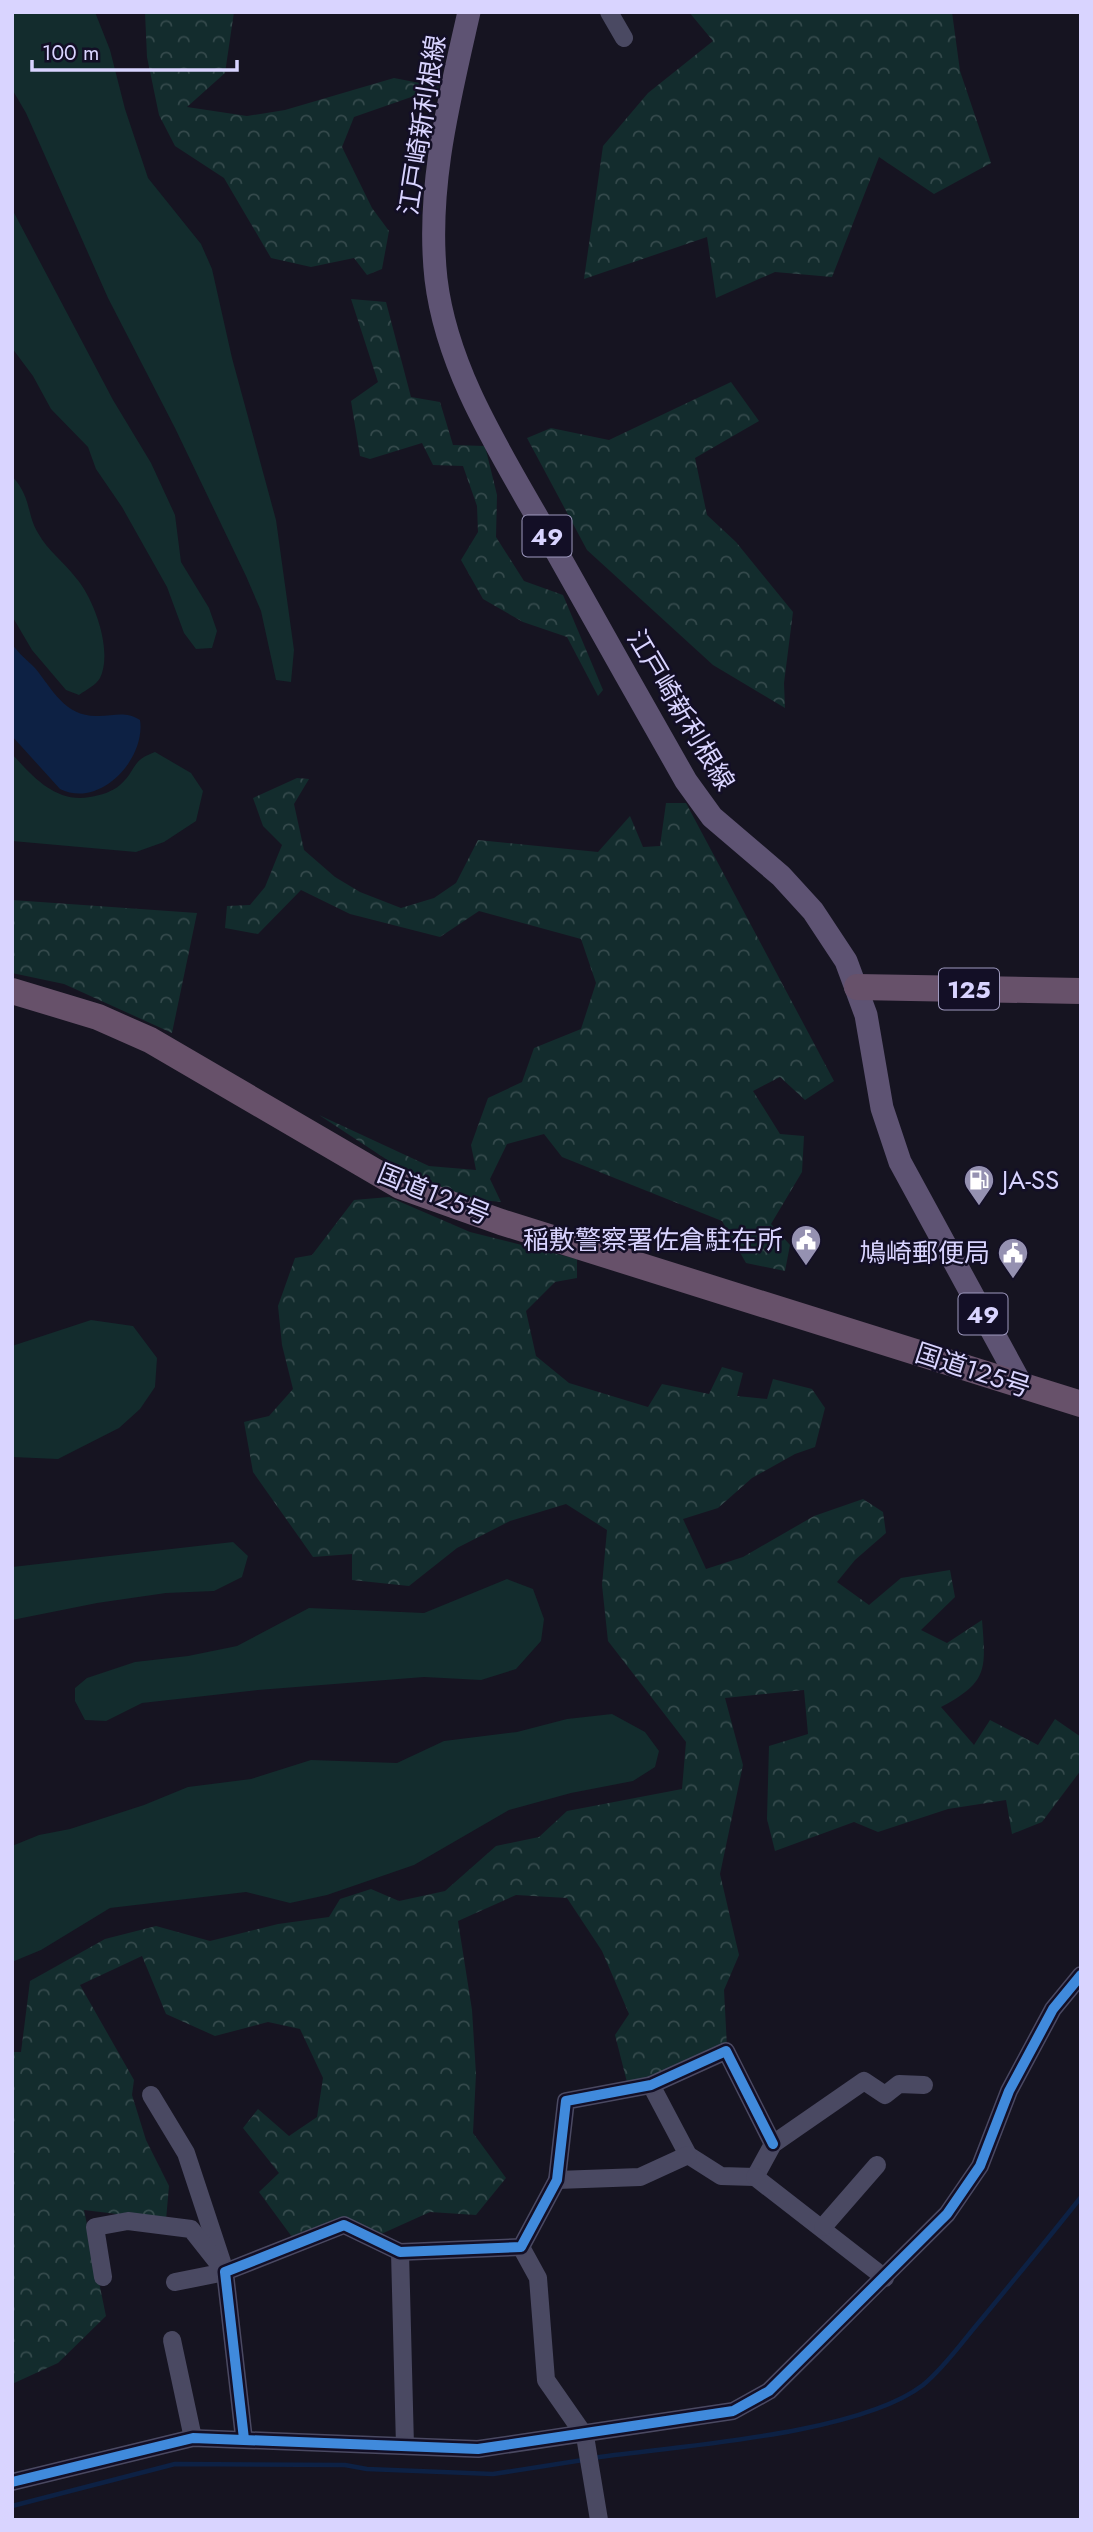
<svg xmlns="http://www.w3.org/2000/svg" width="1093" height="2532" font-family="Jost,'Noto Sans JP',sans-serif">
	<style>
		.grass { fill: #132c2d }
		.forest { fill: url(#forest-crowns) }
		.water { fill: #0d2144 }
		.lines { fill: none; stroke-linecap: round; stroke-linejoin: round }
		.stream { stroke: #0d2144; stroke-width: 4.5 }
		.minor { stroke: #4a4962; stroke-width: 18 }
		.major { stroke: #5e5373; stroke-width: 23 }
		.highway { stroke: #67516a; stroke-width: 26 }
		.cycleway-casing { stroke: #130f26; stroke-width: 15 }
		.cycleway { stroke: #408adc; stroke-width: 10 }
		.labels { text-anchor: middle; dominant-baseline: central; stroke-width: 5; stroke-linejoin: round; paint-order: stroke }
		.shield { fill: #130f26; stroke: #9e99be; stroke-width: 2 }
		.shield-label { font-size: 24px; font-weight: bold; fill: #d9d4ff }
		.street-label { font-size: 26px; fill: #d9d4ff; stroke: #130f26 }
		.poi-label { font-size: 26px; fill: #d9d4ff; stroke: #130f26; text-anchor: end }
	</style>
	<defs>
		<pattern id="forest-crowns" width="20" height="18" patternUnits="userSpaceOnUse" patternTransform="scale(1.75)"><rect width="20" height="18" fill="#132c2d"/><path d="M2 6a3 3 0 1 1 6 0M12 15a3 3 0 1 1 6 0" fill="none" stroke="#354a4c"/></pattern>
	</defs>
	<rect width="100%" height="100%" fill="#161421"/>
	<g class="grass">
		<polygon points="12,12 95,12 110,50 125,109 148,178 201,244 212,269 232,358 276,520 294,650 291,682 276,680 261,611 246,576 175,428 108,298 26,113 12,89"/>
		<polygon points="12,209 113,400 151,463 175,515 181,562 209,608 217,631 212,648 196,649 184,633 167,587 122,507 96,469 88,447 51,409 33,376 12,348"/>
		<path d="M 12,476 C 32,498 26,513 38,533 C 48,551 64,562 76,578 C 95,600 113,652 100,678 C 96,685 86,690 79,695 L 66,690 L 32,650 L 12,616 Z"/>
		<path d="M 155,752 L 191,773 L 203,791 L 196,821 L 164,842 L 136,852 L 12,841 L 12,754 C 34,778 56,803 90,797 C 101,795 112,792 120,785 C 137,770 130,761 155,752 Z"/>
		<polygon points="91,1320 133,1326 157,1358 155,1387 140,1409 119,1428 58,1459 12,1457 12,1346"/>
		<polygon points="233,1542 248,1556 242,1577 214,1591 166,1593 97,1603 12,1620 12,1567"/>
		<polygon points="507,1579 533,1589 544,1619 541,1641 516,1669 481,1680 424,1677 258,1690 142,1703 106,1721 85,1720 75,1701 75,1688 87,1678 135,1662 188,1656 237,1646 309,1608 424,1613"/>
		<polygon points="612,1714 645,1732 659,1751 655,1767 633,1781 571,1793 509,1810 414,1865 327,1895 290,1903 246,1892 110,1908 41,1950 12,1962 12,1846 39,1835 70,1829 144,1805 188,1787 251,1779 311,1760 397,1763 444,1741 517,1732 567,1719"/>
	</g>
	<g class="forest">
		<polygon points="145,12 234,12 225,73 187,107 247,116 285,110 394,78 440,87 354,117 342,147 372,208 389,231 382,269 367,275 354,258 311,267 271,258 224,178 175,146 159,115 147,57"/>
		<polygon points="689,12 952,12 960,71 991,163 934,194 879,157 832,277 775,272 716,298 707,237 584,279 603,146 648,93 713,41"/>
		<polygon points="351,299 386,302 411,397 440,402 453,445 485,446 497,495 496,537 524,581 563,595 603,690 598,696 567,637 523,622 483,599 461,560 478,532 477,506 463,466 433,465 422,443 370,459 360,456 351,401 378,382"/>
		<polygon points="731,382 759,421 695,458 707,515 736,542 793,612 784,683 785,708 713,665 587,550 527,438 551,428 609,440"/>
		<polygon points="297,778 309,779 294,804 304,850 335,877 360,892 401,908 434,898 456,883 478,840 598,852 630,816 643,847 660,846 666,803 686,803 834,1081 805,1100 780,1077 753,1091 780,1134 804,1136 802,1172 771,1224 790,1245 785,1271 746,1263 722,1221 562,1157 544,1134 507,1144 490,1179 501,1202 463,1198 395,1165 319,1115 429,1166 476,1170 471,1145 488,1098 522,1082 534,1048 581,1029 596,983 581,939 479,911 440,937 350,914 301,890 258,934 225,928 227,906 250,905 265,887 282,845 263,826 253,798"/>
		<polygon points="12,900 197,913 172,1033 64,984 12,973"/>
		<path d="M 389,1197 L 470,1232 L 577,1259 L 577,1278 L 555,1282 L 526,1311 L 536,1356 L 569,1383 L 648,1407 L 662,1384 L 709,1394 L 722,1367 L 743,1373 L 737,1396 L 767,1399 L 773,1379 L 812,1389 L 825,1408 L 815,1447 L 795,1454 L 752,1478 L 718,1508 L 683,1519 L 706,1569 L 743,1557 L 814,1516 L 863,1499 L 883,1512 L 886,1533 L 855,1560 L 837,1582 L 869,1605 L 901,1578 L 950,1570 L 955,1597 L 921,1630 L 947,1643 L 982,1620 C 986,1670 988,1682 941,1707 L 974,1745 L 990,1720 L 1038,1745 L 1055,1719 L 1081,1737 L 1081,1770 L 1042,1822 L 1012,1834 L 1006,1800 L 948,1809 L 878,1832 L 854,1822 L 775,1851 L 767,1819 L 769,1746 L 808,1734 L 804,1690 L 725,1698 L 743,1765 L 720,1874 L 739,1955 L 724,1990 L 727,2047 L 628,2086 L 615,2035 L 629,2014 L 602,1951 L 567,1898 L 516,1895 L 458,1921 L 472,2010 L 476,2074 L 473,2133 L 506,2178 L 476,2215 L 430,2212 L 379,2235 L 345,2219 L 295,2241 L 259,2192 L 279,2173 L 243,2128 L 258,2109 L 289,2136 L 317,2117 L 323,2078 L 300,2029 L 268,2022 L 215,2036 L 166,2014 L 142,1956 L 80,1985 L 134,2080 L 132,2095 L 146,2140 L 169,2186 L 166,2220 L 84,2210 L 106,2316 L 58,2363 L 12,2384 L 12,2052 L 21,2052 L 30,1981 L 105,1939 L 156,1926 L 210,1941 L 278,1924 L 329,1917 L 340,1899 L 371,1889 L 399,1901 L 445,1891 L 496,1846 L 539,1837 L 567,1811 L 682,1789 L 686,1742 L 608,1641 L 602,1585 L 607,1530 L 566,1504 L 510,1521 L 457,1548 L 409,1586 L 352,1580 L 352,1554 L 313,1557 L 253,1472 L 244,1422 L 269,1416 L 293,1389 L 282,1345 L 278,1306 L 295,1258 L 312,1255 L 354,1200 Z"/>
	</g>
	<path class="water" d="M 12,644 C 19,654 27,660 35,668 C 53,690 65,717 98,716 C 115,716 125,711 140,720 C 146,759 100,809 60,789 L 12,736 Z"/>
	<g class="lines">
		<g class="stream">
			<path d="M 592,2458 C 676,2446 858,2435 923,2385 C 944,2368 962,2342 980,2321 C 1014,2280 1048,2239 1081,2197"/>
			<polyline points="12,2506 175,2464 345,2465 367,2469 493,2474 583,2460"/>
		</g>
		<g class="minor">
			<polyline points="609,12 624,38"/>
			<polyline points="651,2085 688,2155 721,2176 755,2177 773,2144 864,2081 885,2095 899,2084 924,2085"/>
			<polyline points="151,2095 186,2153 222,2262"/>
			<polyline points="755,2177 885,2278"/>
			<polyline points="557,2180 640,2177 688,2155"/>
			<polyline points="823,2227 877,2165"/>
			<polyline points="521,2247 538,2278 546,2380 585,2436 599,2520"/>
			<polyline points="400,2252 405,2446"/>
			<polyline points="103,2277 95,2227 128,2221 191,2229 225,2272 175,2282"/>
			<polyline points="172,2340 193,2438"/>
			<polyline points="244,2439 225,2272 344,2225 400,2252 521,2247 557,2180 566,2101 651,2085 726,2051 773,2144"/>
			<polyline points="12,2482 193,2438 478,2449 733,2411 769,2391 947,2214 980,2166 1009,2091 1053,2009 1081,1975"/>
		</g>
		<path class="major" d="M 469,12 C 449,100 426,189 436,279 C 447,371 501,453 545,531 C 591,614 639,698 686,781 L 712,817 L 781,876 L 813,911 L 846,961 L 866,1015 L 882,1108 L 900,1162 L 1022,1386"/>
		<g class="highway">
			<polyline points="857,987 1081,991"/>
			<polyline points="12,991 98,1017 150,1040 400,1186 501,1222 1081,1404"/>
		</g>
		<g class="cycleway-casing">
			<g id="cycleway">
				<polyline points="244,2439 225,2272 344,2225 400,2252 521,2247 557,2180 566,2101 651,2085 726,2051 773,2144"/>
				<polyline points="12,2482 193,2438 478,2449 733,2411 769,2391 947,2214 980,2166 1009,2091 1053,2009 1081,1975"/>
			</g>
		</g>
		<use href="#cycleway" class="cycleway"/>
	</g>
	<defs>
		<g id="fuel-pin" transform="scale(1.575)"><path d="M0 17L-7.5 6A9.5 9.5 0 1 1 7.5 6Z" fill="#9591b1" stroke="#130f26"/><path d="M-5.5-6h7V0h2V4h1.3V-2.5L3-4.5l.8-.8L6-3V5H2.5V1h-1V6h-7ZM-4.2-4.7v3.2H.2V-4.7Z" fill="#fff"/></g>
		<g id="civic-pin" transform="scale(1.575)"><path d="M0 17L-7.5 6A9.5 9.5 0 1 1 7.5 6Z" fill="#9591b1" stroke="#130f26"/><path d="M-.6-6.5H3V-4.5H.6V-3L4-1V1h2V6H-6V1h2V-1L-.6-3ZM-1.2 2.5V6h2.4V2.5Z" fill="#fff"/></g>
	</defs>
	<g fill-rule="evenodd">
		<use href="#fuel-pin" x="979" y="1180"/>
		<use href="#civic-pin" x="806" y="1240"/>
		<use href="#civic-pin" x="1013" y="1253"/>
	</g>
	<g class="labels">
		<g class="shield">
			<rect x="522.5" y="515.5" width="49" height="41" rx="5"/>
			<rect x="939" y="968.5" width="60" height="41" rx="5"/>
			<rect x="958.5" y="1293.5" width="49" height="41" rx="5"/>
		</g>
		<g class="shield-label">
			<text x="547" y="536">49</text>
			<text x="969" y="989">125</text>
			<text x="983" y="1314">49</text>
		</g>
		<g class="street-label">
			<text transform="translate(422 125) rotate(-81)">江戸崎新利根線</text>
			<text transform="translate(681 710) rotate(59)">江戸崎新利根線</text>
			<text transform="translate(434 1194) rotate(22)">国道125号</text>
			<text transform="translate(973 1370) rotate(18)">国道125号</text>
		</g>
		<g class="poi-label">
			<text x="1002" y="1180" text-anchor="start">JA-SS</text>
			<text x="783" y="1240">稲敷警察署佐倉駐在所</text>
			<text x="990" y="1253">鳩崎郵便局</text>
		</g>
	</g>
	<rect width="1093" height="2532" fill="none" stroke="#d9d4ff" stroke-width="28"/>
	<path d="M32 60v10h205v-10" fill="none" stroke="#d9d4ff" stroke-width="3.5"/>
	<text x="42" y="60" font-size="21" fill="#d9d4ff" stroke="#130f26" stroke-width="5" paint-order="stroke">100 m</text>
</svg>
